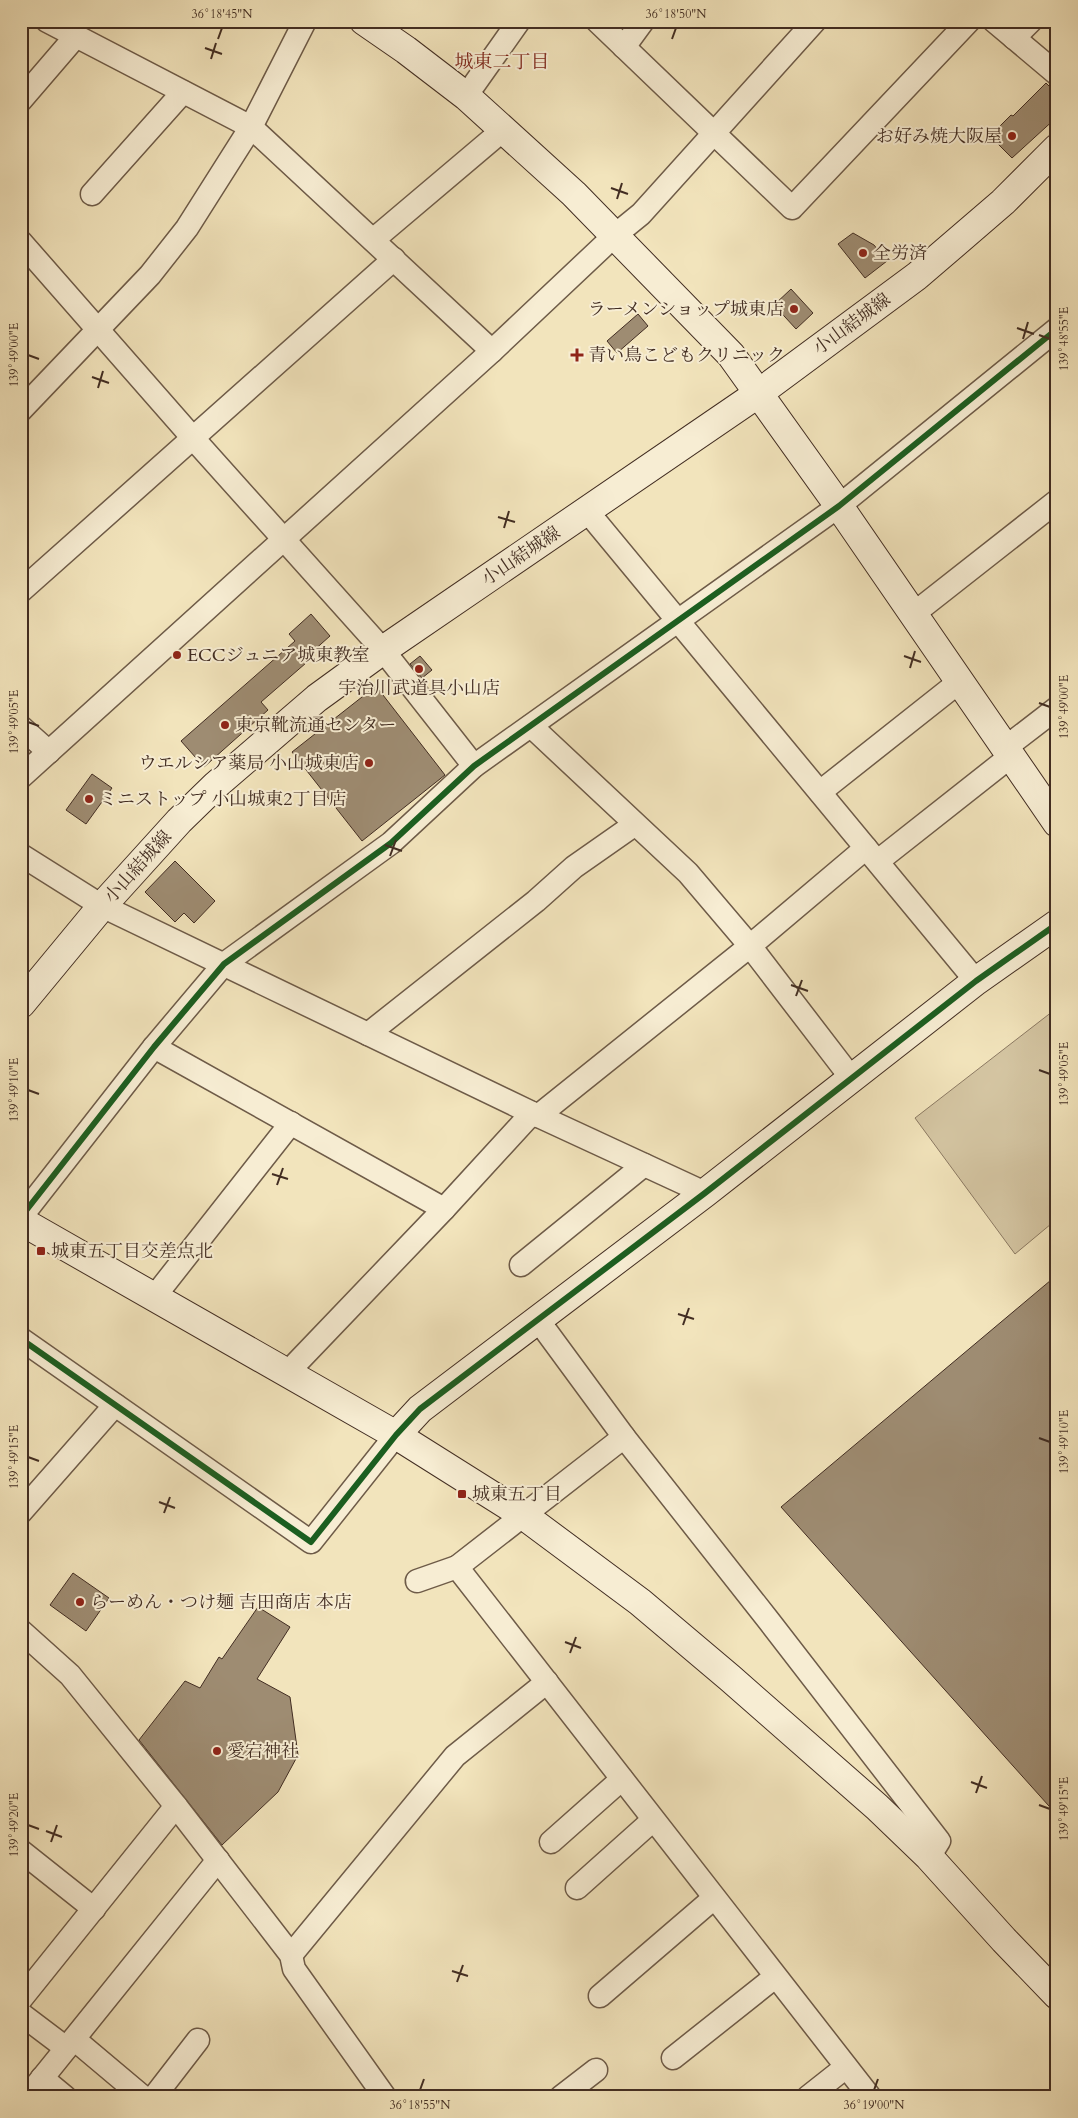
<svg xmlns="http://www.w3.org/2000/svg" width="1078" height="2118" font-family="Cardo,'Noto Serif JP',serif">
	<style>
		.green { fill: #d4c5a2; stroke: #8b7962 }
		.building { fill: #9e8c72; stroke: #422d22 }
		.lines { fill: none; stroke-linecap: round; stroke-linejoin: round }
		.street-casing { stroke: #6e5b48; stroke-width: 25 }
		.secondary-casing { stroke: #422d22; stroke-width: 30 }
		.street { stroke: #f7edd3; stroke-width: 22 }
		.secondary { stroke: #f7edd3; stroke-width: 28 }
		.cycleway-casing { stroke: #f7edd3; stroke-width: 9 }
		.cycleway { stroke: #1b5e20; stroke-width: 6 }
		.ticks { fill: none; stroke: #422d22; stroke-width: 2 }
		.poi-dot { fill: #8f2418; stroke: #f7edd3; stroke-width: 2 }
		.labels { text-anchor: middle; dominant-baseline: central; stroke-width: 4; stroke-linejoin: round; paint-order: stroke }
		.poi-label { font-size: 18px; fill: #422d22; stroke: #f7edd3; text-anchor: start }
		.street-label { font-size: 18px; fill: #422d22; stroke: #f7edd3 }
		.neighbourhood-label { font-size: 19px; fill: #7a1f14; stroke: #f7edd3 }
		.neatline { fill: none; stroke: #422d22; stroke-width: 2 }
		.ticks-label { font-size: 12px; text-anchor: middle; fill: #422d22 }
	</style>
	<rect width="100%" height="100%" fill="#f2e4bc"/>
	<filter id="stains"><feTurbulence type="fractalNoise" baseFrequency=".004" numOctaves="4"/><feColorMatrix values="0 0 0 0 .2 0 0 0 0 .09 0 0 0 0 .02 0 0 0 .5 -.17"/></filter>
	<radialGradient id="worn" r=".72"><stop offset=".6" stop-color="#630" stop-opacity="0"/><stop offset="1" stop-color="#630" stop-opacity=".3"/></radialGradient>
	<polygon class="green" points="1057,1008 1057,1219 1015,1254 915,1118"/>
	<g class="building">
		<polygon points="1046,83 1057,94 1057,117 1012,158 990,136 1011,115 1013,116"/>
		<polygon points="853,233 874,245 887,261 865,278 838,244"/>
		<polygon points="791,289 813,313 796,329 774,305"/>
		<polygon points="638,314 648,326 617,353 607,341"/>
		<polygon points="311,614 330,636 303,660 306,663 261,702 268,710 204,767 181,741 295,641 289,634"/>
		<polygon points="420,656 432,670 422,678 410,664"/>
		<polygon points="376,686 445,775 362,841 292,752"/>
		<polygon points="92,774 112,788 86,824 66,810"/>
		<polygon points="175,861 215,901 194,923 184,913 175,922 145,892"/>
		<polygon points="1057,1275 1057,1815 781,1507"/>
		<polygon points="73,1573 109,1598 86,1631 50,1605"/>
		<polygon points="258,1607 290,1627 257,1679 290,1697 298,1755 278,1792 222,1845 139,1740 185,1681 200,1688 219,1657 222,1659"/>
	</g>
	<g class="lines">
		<g class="street-casing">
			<g id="street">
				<polyline points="47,21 251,127 492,351"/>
				<polyline points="597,21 792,208 969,21"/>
				<polyline points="994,21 1057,74"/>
				<polyline points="1014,38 1031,21"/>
				<polyline points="624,47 643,21"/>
				<polyline points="466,96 519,21"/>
				<polyline points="21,100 76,36"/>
				<polyline points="92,194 183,92"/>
				<polyline points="373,240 503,130"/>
				<polyline points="21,242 192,437 383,650 474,766"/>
				<polyline points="21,410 150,275 187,228 251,127 305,21"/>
				<polyline points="587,511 976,981"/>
				<polyline points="21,591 394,259"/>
				<polyline points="912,615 1057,501"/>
				<polyline points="531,726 688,873 750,946 852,1079"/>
				<polyline points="21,727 49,752"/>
				<polyline points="1005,748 1057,708"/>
				<polyline points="21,777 492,351 614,236 641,214 815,21"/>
				<polyline points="820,792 959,682"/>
				<polyline points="21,855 102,906 532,1113 705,1193"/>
				<polyline points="878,861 1011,756"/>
				<polyline points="368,1034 536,901 574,867 634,825"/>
				<polyline points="154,1047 444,1209"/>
				<polyline points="538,1116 750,946 866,848"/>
				<polyline points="21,1217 154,1047 224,964 391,843 474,766 839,506 1057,329"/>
				<polyline points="521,1265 644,1165"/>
				<polyline points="155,1296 291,1123"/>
				<polyline points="538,1320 624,1437 769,1621 939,1841 929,1857"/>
				<polyline points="21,1339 311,1542 396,1435"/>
				<polyline points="288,1372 444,1209 532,1113"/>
				<polyline points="624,1437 457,1567 870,2097"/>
				<polyline points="21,1512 115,1405"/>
				<polyline points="417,1581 457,1567"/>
				<polyline points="21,1631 70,1675 176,1806 291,1955 294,1969 385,2097"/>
				<polyline points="551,1842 622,1779"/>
				<polyline points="21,1851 94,1909"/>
				<polyline points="577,1888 653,1820"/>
				<polyline points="291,1955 455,1756 547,1682"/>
				<polyline points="600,1996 714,1898"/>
				<polyline points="21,1999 176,1806"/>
				<polyline points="21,2014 66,2048"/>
				<polyline points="74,2039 143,2097"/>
				<polyline points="673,2058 775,1977"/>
				<polyline points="42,2078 65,2097"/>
				<polyline points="27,2097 218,1860"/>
				<polyline points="154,2097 198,2040"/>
				<polyline points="561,2097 596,2070"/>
				<polyline points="808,2097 846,2067"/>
			</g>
		</g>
		<g class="secondary-casing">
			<g id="secondary">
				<polyline points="364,21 406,50 466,96 574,194 731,355 839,506 1057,823"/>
				<polyline points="21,1004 102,906 179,821 216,785 317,698 383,650 759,393 917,276 1003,202 1057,148"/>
				<polyline points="21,1221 396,1435 523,1515 640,1602 730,1678 877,1807 929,1857 1004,1940 1057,1995"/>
				<polyline points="396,1435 420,1409 705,1193 976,981 1057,924"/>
			</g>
		</g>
		<use href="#street" class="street"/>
		<use href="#secondary" class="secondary"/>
		<g class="cycleway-casing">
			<g id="cycleway">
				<polyline points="21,1217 154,1047 224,964 391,843 474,766 839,506 1057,329"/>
				<polyline points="21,1339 311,1542 396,1435 420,1409 705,1193 976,981 1057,924"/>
			</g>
		</g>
		<use href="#cycleway" class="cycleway"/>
	</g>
	<path class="ticks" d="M 218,39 L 222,28M 672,39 L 676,28M 205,48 L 222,54M 211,59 L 216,43M 611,188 L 628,194M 617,199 L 622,183M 1017,328 L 1034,334M 1039,335 L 1050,339M 1023,339 L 1028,322M 28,355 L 39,359M 92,377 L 109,383M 98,388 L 103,371M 498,517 L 515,522M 504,528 L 509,511M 904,656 L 921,662M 910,668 L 915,651M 1039,703 L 1050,707M 28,722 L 39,726M 385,845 L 402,851M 390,856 L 396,840M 791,985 L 808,991M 796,996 L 802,980M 1039,1070 L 1050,1074M 28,1090 L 39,1094M 272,1174 L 288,1179M 277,1185 L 283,1168M 678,1314 L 694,1319M 683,1325 L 689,1308M 1039,1438 L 1050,1442M 28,1457 L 39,1461M 159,1502 L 175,1508M 164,1513 L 170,1497M 565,1642 L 581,1648M 570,1653 L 576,1637M 971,1782 L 987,1788M 976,1793 L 982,1776M 1039,1805 L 1050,1809M 28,1825 L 39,1829M 46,1831 L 62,1837M 51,1842 L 57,1825M 452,1971 L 468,1976M 457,1982 L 463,1965M 420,2090 L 424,2079M 874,2090 L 878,2079"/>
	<g class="poi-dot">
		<circle cx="1012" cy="136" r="5"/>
		<circle cx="863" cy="253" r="5"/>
		<circle cx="794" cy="309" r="5"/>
		<path d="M574.5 347.5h5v5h5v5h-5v5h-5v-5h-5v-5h5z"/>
		<circle cx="177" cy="655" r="5"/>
		<circle cx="419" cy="669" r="5"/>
		<circle cx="225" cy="725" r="5"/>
		<circle cx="369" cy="763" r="5"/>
		<circle cx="89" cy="799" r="5"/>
		<rect x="36" y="1246" width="10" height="10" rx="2.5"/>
		<rect x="457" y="1489" width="10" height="10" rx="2.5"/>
		<circle cx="80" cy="1602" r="5"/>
		<circle cx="217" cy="1751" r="5"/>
	</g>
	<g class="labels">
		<g class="poi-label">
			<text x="1002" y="136" text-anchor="end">お好み焼大阪屋</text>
			<text x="873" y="253">全労済</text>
			<text x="784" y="309" text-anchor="end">ラーメンショップ城東店</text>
			<text x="588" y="355">青い鳥こどもクリニック</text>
			<text x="187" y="655">ECCジュニア城東教室</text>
			<text x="419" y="688" text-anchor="middle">宇治川武道具小山店</text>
			<text x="235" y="725">東京靴流通センター</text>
			<text x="359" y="763" text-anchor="end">ウエルシア薬局 小山城東店</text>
			<text x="99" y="799">ミニストップ 小山城東2丁目店</text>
			<text x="51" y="1251">城東五丁目交差点北</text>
			<text x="472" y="1494">城東五丁目</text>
			<text x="90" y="1602">らーめん・つけ麺 吉田商店 本店</text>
			<text x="227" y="1751">愛宕神社</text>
		</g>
		<g class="street-label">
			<text transform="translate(852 324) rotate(-36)">小山結城線</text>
			<text transform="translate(521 556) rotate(-34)">小山結城線</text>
			<text transform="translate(138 867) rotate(-48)">小山結城線</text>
		</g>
		<g class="neighbourhood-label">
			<text x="502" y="62">城東二丁目</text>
		</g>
	</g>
	<rect width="1078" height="2118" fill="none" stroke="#f2e4bc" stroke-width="55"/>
	<rect x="28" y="28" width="1022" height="2062" class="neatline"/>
	<g class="ticks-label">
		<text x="222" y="18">36°18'45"N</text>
		<text x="676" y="18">36°18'50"N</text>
		<text transform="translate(1064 339) rotate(-90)" y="4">139°48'55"E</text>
		<text transform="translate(14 355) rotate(-90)" y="4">139°49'00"E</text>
		<text transform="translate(1064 707) rotate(-90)" y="4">139°49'00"E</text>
		<text transform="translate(14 722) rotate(-90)" y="4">139°49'05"E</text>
		<text transform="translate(1064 1074) rotate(-90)" y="4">139°49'05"E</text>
		<text transform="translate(14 1090) rotate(-90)" y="4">139°49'10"E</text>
		<text transform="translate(1064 1442) rotate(-90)" y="4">139°49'10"E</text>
		<text transform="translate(14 1457) rotate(-90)" y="4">139°49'15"E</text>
		<text transform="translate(1064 1809) rotate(-90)" y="4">139°49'15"E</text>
		<text transform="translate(14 1825) rotate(-90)" y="4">139°49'20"E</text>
		<text x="420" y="2109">36°18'55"N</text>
		<text x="874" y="2109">36°19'00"N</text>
	</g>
	<rect width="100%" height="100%" filter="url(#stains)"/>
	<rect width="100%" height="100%" fill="url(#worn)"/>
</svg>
